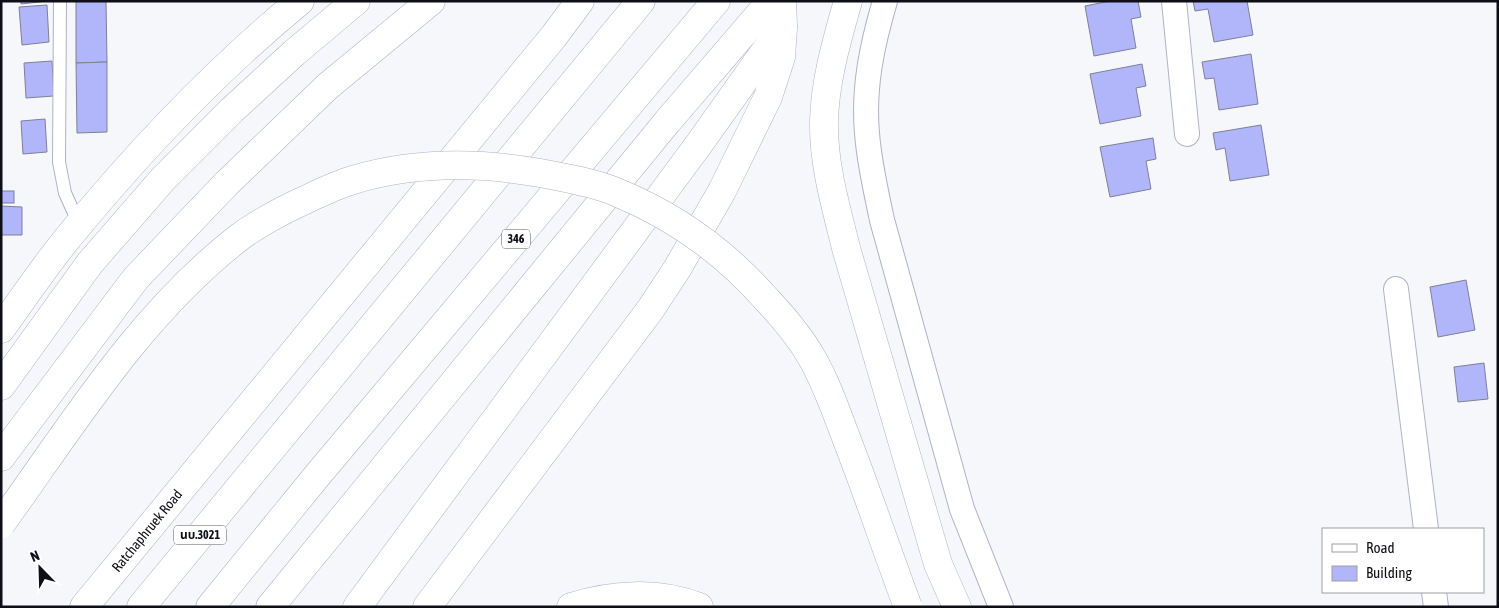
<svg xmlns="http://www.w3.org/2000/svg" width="1499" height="608" font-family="'Asap Condensed','Noto Sans Thai',sans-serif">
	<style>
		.building { fill: #b1b5f9; stroke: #7e8096 }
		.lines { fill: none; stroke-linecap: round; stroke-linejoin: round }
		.service-casing { stroke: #afb1c8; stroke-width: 14 }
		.minor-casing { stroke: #afb1c8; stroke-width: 26 }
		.secondary-casing { stroke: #afb1c8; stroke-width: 29 }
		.primary-casing { stroke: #afb1c8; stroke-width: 29 }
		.service { stroke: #fff; stroke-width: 12 }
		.minor { stroke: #fff; stroke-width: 24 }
		.secondary { stroke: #fff; stroke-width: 28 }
		.primary { stroke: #fff; stroke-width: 28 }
		.secondary-bridge-casing { stroke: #afb1c8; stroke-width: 29; stroke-linecap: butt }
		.secondary-bridge { stroke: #fff; stroke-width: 28 }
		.labels { text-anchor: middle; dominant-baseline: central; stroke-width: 4; stroke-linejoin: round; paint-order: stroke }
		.shield { fill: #fff; stroke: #56565c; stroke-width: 1 }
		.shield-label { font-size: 12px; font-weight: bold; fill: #0d0e16 }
		.street-label { font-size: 14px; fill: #0d0e16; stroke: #fff }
	</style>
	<rect width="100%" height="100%" fill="#f6f7fb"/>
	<g class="building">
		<polygon points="21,1 48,1 21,4"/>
		<polygon points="76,1 106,1 107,62 76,63"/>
		<polygon points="1110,1 1138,1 1141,17 1131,19 1136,48 1094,56 1085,6"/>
		<polygon points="1193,1 1247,1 1253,35 1214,42 1208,9 1195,11"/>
		<polygon points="47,5 49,42 22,45 19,7"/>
		<polygon points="1251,54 1258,104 1219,110 1214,78 1205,79 1202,62"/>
		<polygon points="52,61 54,96 26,98 24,63"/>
		<polygon points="107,62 107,132 77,133 76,63"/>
		<polygon points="1142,64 1146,86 1136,88 1141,116 1100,124 1090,74"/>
		<polygon points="45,119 47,152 23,154 21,121"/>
		<polygon points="1261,125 1269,175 1230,181 1225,148 1216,150 1213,133"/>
		<polygon points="1153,138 1156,159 1146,161 1151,189 1110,197 1100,147"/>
		<rect x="1" y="191" width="13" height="12"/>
		<polygon points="1,206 22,207 22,235 1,235"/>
		<polygon points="1466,280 1475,330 1438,337 1430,287"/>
		<polygon points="1484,363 1488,399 1458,402 1454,367"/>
	</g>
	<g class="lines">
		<g class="service-casing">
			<polyline id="service" points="60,1 59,162 65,193 79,224"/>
		</g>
		<g class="minor-casing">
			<g id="minor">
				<path d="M 885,1 C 872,45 863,88 867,133 C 869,162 876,191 882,220 L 962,509 L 1001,607"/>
				<polyline points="1174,1 1187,134"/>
				<polyline points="1396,289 1426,529"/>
				<polyline points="1434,592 1436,607"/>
			</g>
		</g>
		<g class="secondary-casing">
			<g id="secondary">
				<path d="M 848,1 C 837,40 825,80 824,121 C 823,164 836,207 846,248 L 938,564 L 957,607"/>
				<polyline points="1,457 136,278 227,183 328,86 431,1"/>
				<path id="s1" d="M 84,607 L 554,36 L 580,1"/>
				<polyline points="270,607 667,122 771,1"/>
				<path d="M 571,607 C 611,594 659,591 699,607"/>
			</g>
		</g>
		<g class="primary-casing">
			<g id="primary">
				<path d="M 1,329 C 24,297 46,264 71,234 C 140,150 216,70 300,1"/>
				<polyline points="1,386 90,263 163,179 232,110 294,53 356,1"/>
				<polyline points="141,607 641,1"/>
				<polyline points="210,607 316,477 716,1"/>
				<polyline points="357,607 699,144 783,26 782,1"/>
				<polyline points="427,607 650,310 677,269 722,191 768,97 781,57 783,28"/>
			</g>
		</g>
		<use href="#service" class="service"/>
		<use href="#minor" class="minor"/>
		<use href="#secondary" class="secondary"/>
		<use href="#primary" class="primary"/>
		<g class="secondary-bridge-casing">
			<path id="secondary-bridge" d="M 1,524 C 73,424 139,316 237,239 C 258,223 281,211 305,200 C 320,193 336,185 353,180 C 413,162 478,162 540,173 C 565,178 592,182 616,192 C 675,216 726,253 768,301 C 784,318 800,337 812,358 C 828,386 838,417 850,448 C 870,500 888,554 908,607"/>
		</g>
		<use href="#secondary-bridge" class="secondary-bridge"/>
	</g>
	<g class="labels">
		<g class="shield">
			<rect x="502" y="229.5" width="28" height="19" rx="4"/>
			<rect x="174" y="525.5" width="52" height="19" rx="4"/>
		</g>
		<g class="shield-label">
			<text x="516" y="239">346</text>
			<text x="200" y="535">นบ.3021</text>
		</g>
		<g class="street-label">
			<text stroke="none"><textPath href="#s1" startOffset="99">Ratchaphruek Road</textPath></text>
		</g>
	</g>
	<rect width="1499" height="608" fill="none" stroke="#0d0e16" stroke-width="5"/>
	<rect x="1322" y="528" width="162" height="65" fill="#ffffff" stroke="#9e9fa2"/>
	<rect x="1332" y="544" width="25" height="8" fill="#ffffff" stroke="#9e9fa2"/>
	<text x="1366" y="553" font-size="15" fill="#0d0e16">Road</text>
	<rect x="1332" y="566" width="25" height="15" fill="#b1b5f9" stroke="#9e9fa2"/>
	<text x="1366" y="578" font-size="15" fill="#0d0e16">Building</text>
	<g transform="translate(40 568) rotate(337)" stroke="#ffffff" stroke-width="4" paint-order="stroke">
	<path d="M0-4L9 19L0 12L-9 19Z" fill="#0d0e16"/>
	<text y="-8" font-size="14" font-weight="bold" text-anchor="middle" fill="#0d0e16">N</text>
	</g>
</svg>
